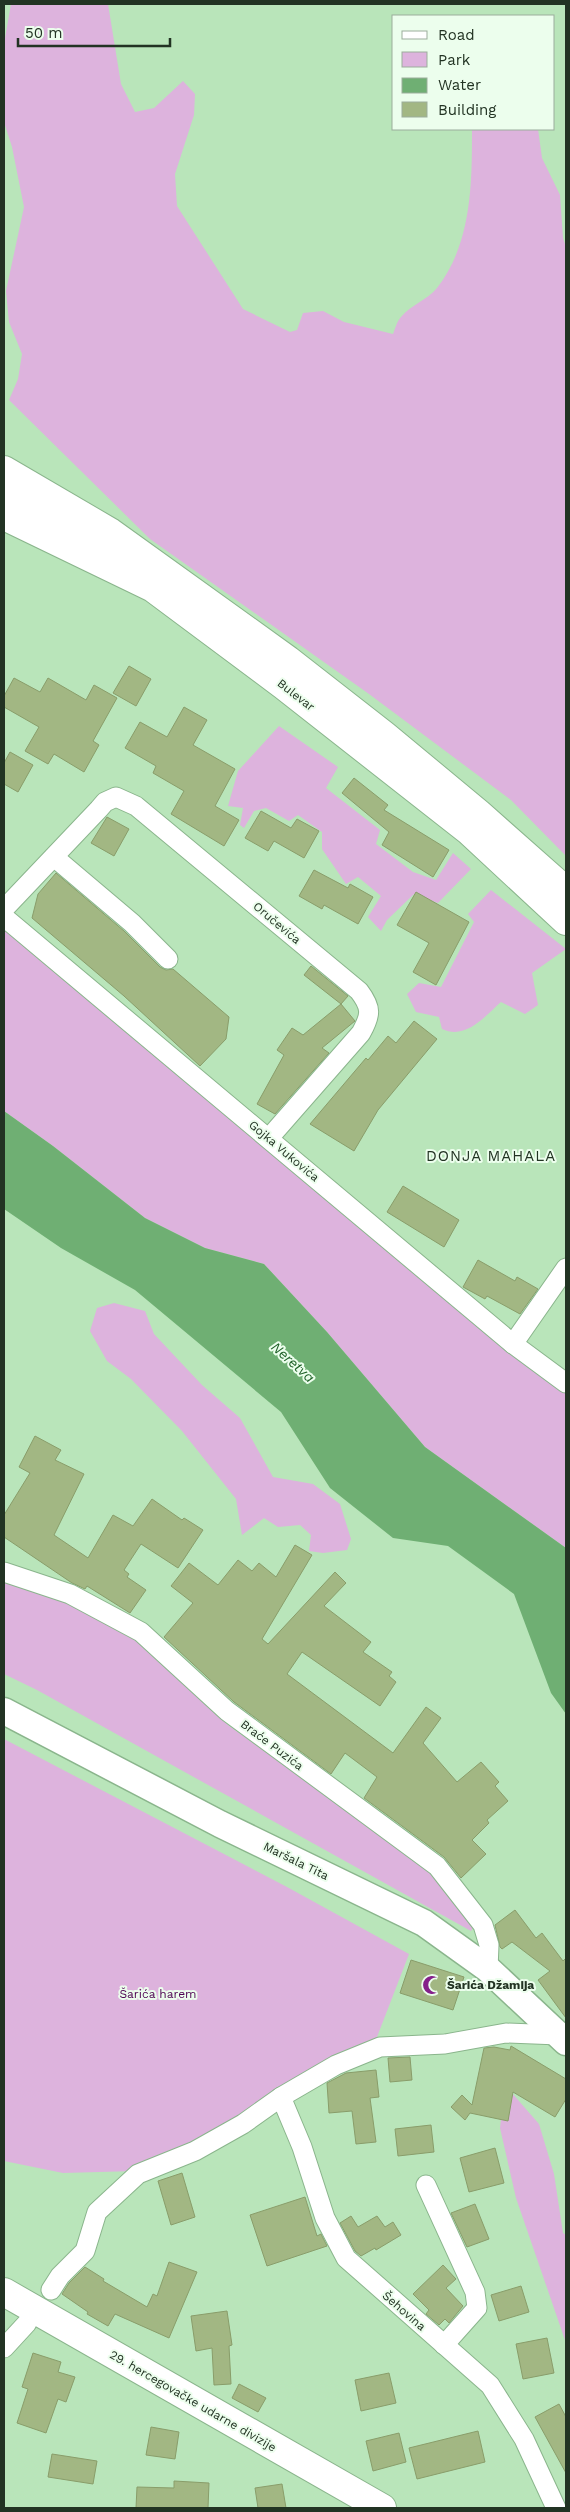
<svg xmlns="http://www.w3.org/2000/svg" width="570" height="2512" font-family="'Work Sans',sans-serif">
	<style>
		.green { fill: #ddb3dd }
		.water { fill: #6faf73 }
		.building { fill: #a2b783; stroke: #899d6a }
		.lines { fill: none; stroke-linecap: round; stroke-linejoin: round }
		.street-casing { stroke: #8ab58c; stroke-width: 21 }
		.secondary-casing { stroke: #8ab58c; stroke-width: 29 }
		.primary-casing { stroke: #8ab58c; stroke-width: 30 }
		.street { stroke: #fff; stroke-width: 19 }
		.secondary { stroke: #fff; stroke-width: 26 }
		.primary { stroke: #fff; stroke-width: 28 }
		.labels { text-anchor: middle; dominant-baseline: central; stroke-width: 4; stroke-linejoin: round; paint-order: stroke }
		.street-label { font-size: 12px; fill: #223323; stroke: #ecfeed }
		.poi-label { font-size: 12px; font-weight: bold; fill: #223323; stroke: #ecfeed; text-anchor: start }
		.park-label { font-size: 12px; fill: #4f0353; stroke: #ecfeed }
		.water-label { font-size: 14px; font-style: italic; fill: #1f6128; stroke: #ecfeed }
		.quarter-label { font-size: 15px; letter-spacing: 1px; fill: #223323; stroke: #ecfeed }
	</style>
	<rect width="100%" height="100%" fill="#b9e5ba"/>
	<g class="green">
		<path d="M 11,4 L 108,4 L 121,84 L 135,112 L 154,108 L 183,81 L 195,94 L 194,115 L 175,174 L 177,206 L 243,309 L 290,332 L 297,330 L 303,313 L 323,311 L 344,322 L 393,334 C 395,329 397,321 401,317 C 411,305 427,300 437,288 C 472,243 472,183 472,129 L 538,129 L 542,158 L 560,195 L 563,238 L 566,247 L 566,856 L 511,800 L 369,694 L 150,539 L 9,400 L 18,379 L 22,354 L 9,322 L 6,291 L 24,207 L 12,147 L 4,122 L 4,44 Z"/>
		<polygon points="279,726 338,767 326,788 380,830 376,844 413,872 436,880 453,853 471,869 438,903 414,894 387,920 381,931 368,917 381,896 358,877 346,884 322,849 322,832 298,815 289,821 266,808 254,811 244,828 240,825 243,808 228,806 238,771"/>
		<path d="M 491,890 L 566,949 L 532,973 L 538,1005 L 525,1014 L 501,1002 C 484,1017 466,1040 442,1029 L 439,1017 L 416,1012 L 407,994 L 419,983 L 441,987 L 474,922 L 468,914 Z"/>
		<polygon points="4,917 566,1383 566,1548 425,1447 327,1332 264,1264 205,1248 145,1218 53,1146 4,1111"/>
		<polygon points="114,1303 145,1311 154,1334 202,1385 240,1418 273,1477 313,1484 340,1504 351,1539 347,1550 323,1553 309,1551 311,1535 300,1525 278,1527 264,1518 242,1535 236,1499 182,1431 131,1379 107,1361 90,1331 97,1308"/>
		<polygon points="4,1579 91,1609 134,1633 228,1725 413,1857 426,1864 476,1921 471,1931 37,1690 4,1674"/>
		<polygon points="4,1739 287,1887 409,1954 377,2037 325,2072 281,2097 136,2171 63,2173 4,2161"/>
		<polygon points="505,2085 539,2124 554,2174 563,2233 566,2235 566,2343 516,2198 500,2128"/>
	</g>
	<polygon class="water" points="4,1111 53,1146 145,1218 205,1248 264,1264 327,1332 425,1447 566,1548 566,1714 551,1693 514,1594 448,1546 393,1538 330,1488 281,1412 135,1290 61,1248 4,1209"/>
	<g class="building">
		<polygon points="129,666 151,679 136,706 113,693"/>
		<polygon points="14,678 40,692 48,678 86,700 94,685 117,698 93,741 99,745 84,772 54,754 48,764 25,751 39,727 4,707 4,696"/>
		<polygon points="184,707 207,720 193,745 235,769 215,806 239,820 224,846 171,814 184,791 153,773 156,766 125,748 140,722 167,737"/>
		<polygon points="10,752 33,765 18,792 4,784 4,763"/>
		<polygon points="354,778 388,805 384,810 449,850 433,877 382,845 389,832 342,793"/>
		<polygon points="261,811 291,828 297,819 319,831 304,858 274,841 268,851 245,838"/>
		<polygon points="107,817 129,829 114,856 91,843"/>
		<polygon points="314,870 348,888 350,884 373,897 358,924 324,905 322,909 299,896"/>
		<polygon points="56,873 124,931 160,967 166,970 173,969 229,1017 226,1039 200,1066 124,996 32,918 38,894"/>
		<polygon points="416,892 469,922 436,985 413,972 429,943 397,925"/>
		<polygon points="311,966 348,996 341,1004 304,975"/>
		<polygon points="341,1004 355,1021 322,1048 329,1053 275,1114 257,1104 284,1055 277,1050 292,1028 303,1035"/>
		<polygon points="414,1021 437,1039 378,1110 354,1151 310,1124 366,1058 368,1060 388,1036 396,1043"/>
		<polygon points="403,1186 459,1220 444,1247 387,1212"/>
		<polygon points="478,1260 515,1281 517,1277 538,1289 520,1314 487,1296 485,1299 463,1287"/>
		<polygon points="35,1436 61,1450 55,1460 84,1474 54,1535 88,1558 113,1515 133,1526 152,1499 182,1520 184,1518 203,1530 178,1568 141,1544 124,1570 129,1574 127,1577 146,1590 130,1613 87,1586 85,1589 72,1583 4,1537 4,1515 30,1473 19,1467"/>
		<polygon points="295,1545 312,1555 262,1639 268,1644 335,1572 346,1583 324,1606 371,1642 363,1652 392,1672 389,1676 396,1682 380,1706 302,1652 287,1674 393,1753 426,1707 441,1718 423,1743 457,1782 481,1762 499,1782 495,1786 508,1801 487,1820 489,1823 472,1840 486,1854 461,1878 444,1857 364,1798 377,1777 345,1753 331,1774 234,1702 164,1637 193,1603 171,1586 189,1563 218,1585 238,1560 252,1571 259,1563 276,1577"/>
		<polygon points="515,1910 536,1938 542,1933 563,1961 566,1958 566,2018 538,1980 550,1971 512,1942 502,1949 500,1947 495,1925"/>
		<polygon points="411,1960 464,1977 453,2010 400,1993"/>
		<polygon points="511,2046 566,2079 566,2099 555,2117 513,2092 508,2121 470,2113 465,2120 451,2107 462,2095 472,2105 484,2048 494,2047 510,2050"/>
		<polygon points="410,2057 412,2080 390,2082 388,2058"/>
		<polygon points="376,2070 379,2097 370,2098 376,2142 356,2144 352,2111 329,2113 327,2083 346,2073"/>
		<polygon points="431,2125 434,2152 398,2156 395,2129"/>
		<polygon points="495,2148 504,2183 469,2192 460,2158"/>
		<polygon points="182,2173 195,2217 171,2225 158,2181"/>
		<polygon points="305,2197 317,2236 321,2234 327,2246 267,2266 250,2215"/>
		<polygon points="475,2204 489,2239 467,2247 451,2213"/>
		<polygon points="351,2216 358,2227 377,2216 385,2227 393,2222 401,2235 376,2250 375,2248 361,2256 355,2251 340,2223"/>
		<polygon points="169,2262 197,2272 169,2338 115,2314 108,2326 87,2314 88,2312 62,2294 69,2283 85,2267 104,2279 103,2281 147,2307 153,2294 157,2296"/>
		<polygon points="443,2265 456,2279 446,2288 463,2306 449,2323 445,2319 439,2325 426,2314 429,2310 413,2294"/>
		<polygon points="521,2286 529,2312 499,2321 491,2295"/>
		<polygon points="227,2311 232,2345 229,2346 231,2384 214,2385 212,2348 196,2351 191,2316"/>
		<polygon points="547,2338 554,2373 523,2379 516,2344"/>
		<polygon points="33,2353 61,2362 58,2372 75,2377 66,2402 58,2399 46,2433 17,2423 28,2389 22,2387"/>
		<polygon points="389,2373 396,2403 361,2411 355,2380"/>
		<polygon points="239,2384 266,2398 258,2412 232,2398"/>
		<polygon points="559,2404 566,2417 566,2473 535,2417"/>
		<polygon points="151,2427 179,2432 175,2459 146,2455"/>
		<polygon points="478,2431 485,2462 417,2479 409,2448"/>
		<polygon points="399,2433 406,2462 373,2471 366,2441"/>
		<polygon points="52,2454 97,2461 93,2484 48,2477"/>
		<polygon points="174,2481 209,2483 208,2508 136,2508 137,2487 174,2488"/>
		<polygon points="282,2484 286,2508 258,2508 255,2488"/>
	</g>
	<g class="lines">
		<g class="street-casing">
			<g id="street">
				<polyline points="54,857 132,923 168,959"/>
				<path d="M 4,909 L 99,809 L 105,802 L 116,797 L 136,806 L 359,991 C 372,1008 371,1015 361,1033 L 269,1138"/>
				<polyline points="4,917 513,1344 566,1383"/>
				<polyline points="513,1344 566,1268"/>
				<polyline points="4,1572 70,1594 141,1632 227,1711 437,1866 483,1925 489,1945 488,1969"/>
				<polyline points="281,2097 302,2147 325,2218 346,2258 490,2385 524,2439 556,2508"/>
				<polyline points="426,2185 475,2292 477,2308 444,2345"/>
				<polyline points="51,2290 60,2276 85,2251 97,2212 138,2174 195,2151 243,2124 281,2097 336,2065 380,2047 445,2044 506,2033 559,2035"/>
				<polyline points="4,2348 27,2323"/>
			</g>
		</g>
		<g class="secondary-casing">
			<g id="secondary">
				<polyline points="4,498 82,538 112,559"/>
				<polyline points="4,1711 220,1824 424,1923 488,1969 566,2042"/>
			</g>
		</g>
		<g class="primary-casing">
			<g id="primary">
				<polyline points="4,470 110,532 288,660 384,735 478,813 566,891"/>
				<polyline points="4,516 153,588 283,685 469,831 566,921"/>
				<polyline points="4,2292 382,2508"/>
			</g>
		</g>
		<use href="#street" class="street"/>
		<use href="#secondary" class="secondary"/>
		<use href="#primary" class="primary"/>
	</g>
	<defs>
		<g id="mosque-bare" transform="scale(1.5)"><path d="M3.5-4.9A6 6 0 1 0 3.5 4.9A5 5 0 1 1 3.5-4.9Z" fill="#85218a" stroke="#ecfeed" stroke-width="2.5" paint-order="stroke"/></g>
	</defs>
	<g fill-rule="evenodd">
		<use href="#mosque-bare" x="432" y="1985"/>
	</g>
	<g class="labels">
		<g class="street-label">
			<text transform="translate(296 695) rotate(38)">Bulevar</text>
			<text transform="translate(277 923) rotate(40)">Oručevića</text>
			<text transform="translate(284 1151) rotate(40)">Gojka Vukovića</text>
			<text transform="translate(272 1745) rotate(37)">Braće Puzića</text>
			<text transform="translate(296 1861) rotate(26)">Maršala Tita</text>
			<text transform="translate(404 2311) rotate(41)">Šehovina</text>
			<text transform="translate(193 2401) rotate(30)">29. hercegovačke udarne divizije</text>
		</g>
		<g class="poi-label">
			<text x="447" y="1985">Šarića Džamija</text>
		</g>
		<g class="park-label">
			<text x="158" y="1994">Šarića harem</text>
		</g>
		<g class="water-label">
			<text transform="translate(293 1362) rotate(42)">Neretva</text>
		</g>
		<g class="quarter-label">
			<text x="491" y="1156">DONJA MAHALA</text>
		</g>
	</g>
	<rect width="570" height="2512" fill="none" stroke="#223323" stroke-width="10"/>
	<rect x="392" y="15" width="162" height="115" fill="#ecfeed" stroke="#9bad9c"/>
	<rect x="402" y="31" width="25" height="8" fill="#ffffff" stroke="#9bad9c"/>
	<text x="438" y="40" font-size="15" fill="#223323">Road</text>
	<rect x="402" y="52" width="25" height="15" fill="#ddb3dd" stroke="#9bad9c"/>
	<text x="438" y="65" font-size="15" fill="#223323">Park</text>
	<rect x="402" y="78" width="25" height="15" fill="#6faf73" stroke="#9bad9c"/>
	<text x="438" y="90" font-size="15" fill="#223323">Water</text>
	<rect x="402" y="102" width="25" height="15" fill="#a2b783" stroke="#9bad9c"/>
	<text x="438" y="115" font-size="15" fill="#223323">Building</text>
	<path d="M18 38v8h152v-8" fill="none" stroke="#223323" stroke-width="2.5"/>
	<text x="25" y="38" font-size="15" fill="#223323" stroke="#ecfeed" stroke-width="4" paint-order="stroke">50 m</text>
</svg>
